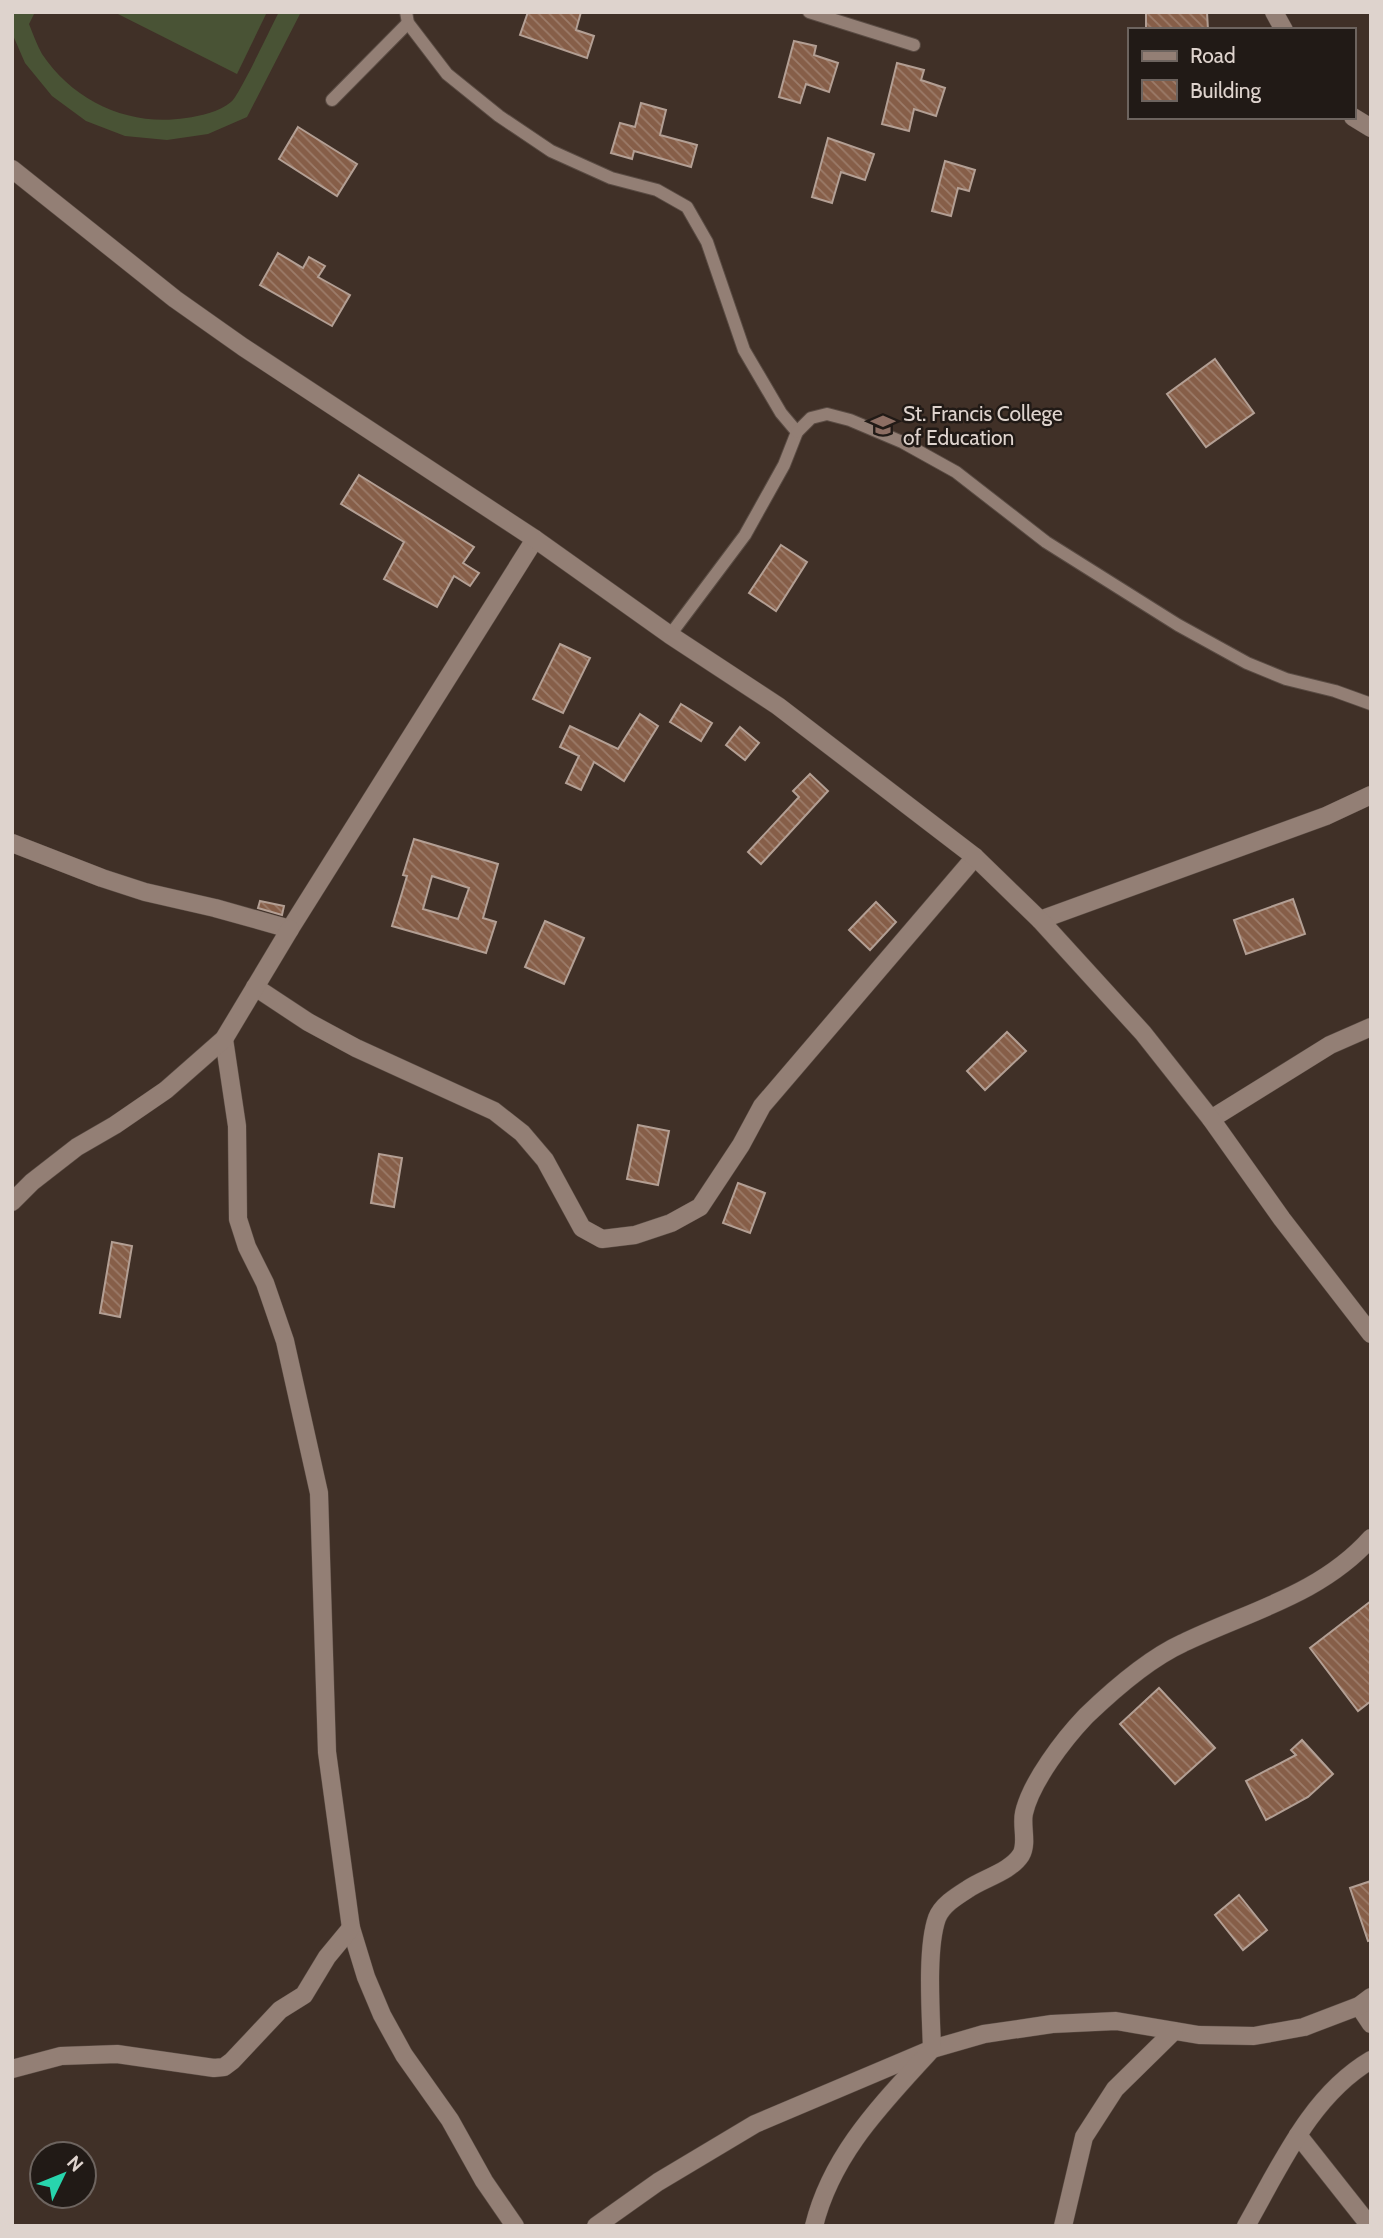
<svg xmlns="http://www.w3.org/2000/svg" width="1383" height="2238" font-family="Cabin,sans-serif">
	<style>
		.garden { fill: #495335 }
		.building { fill: url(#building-back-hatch); stroke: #b39f94; stroke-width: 2; fill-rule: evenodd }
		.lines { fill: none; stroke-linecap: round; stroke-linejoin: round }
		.service-casing { stroke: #5a4c44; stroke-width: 14 }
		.minor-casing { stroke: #5a4c44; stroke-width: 19 }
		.secondary-casing { stroke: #5a4c44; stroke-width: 19 }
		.service { stroke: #937f75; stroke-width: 12 }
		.minor { stroke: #937f75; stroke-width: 18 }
		.secondary { stroke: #937f75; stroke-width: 18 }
		.labels { text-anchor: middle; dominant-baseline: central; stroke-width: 5; stroke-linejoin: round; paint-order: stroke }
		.poi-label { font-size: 21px; fill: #ded3cd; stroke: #211a16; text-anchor: start }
	</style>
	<defs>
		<pattern id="building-back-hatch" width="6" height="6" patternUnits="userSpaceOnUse" patternTransform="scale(1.75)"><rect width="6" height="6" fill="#865e48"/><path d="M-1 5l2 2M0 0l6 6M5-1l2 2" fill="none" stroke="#9c7c6a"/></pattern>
	</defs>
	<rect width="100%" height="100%" fill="#403027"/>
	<g class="garden">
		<path d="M 14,12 L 35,12 L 29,24 C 33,34 37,45 42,54 C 74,102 130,127 186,118 C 200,116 219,112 231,102 C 239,96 271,27 279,12 L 301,12 L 247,117 L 208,134 L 167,140 L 125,136 L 86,121 L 52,96 L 25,63 L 12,33 Z"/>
		<polygon points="114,12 267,12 237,74"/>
	</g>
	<g class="building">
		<polygon points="528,12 581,12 576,30 594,36 587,58 520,35"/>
		<polygon points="1146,12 1207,12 1208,30 1146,30"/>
		<polygon points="794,41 816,46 814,55 838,63 829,92 806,84 800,103 779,97"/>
		<polygon points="897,63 924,70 921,80 945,88 936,116 914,109 909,131 882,124"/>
		<polygon points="641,103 666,110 660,135 697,145 691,167 634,151 632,159 611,153 620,123 635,127"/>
		<polygon points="298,127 357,164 337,196 279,159"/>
		<polygon points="828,138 874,154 865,180 841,172 832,203 812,197"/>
		<polygon points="945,161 975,170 969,191 958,188 951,216 932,211"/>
		<polygon points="278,253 303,268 309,257 325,266 318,277 350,295 332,326 260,285"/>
		<polygon points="1215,359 1254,413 1206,447 1167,394"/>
		<polygon points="359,475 474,547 463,563 479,573 470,586 454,576 437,607 384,579 404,542 341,504"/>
		<polygon points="781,545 807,562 776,611 749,593"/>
		<polygon points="560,644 590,658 563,713 533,699"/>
		<polygon points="681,704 712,723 701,741 670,722"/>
		<polygon points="640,714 658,726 624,781 594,762 581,790 566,783 579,756 560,747 570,726 618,749"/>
		<polygon points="740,727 759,743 745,760 726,745"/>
		<polygon points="810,774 828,791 761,864 748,852 799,797 793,791"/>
		<path d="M 414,839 L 498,864 L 483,918 L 496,922 L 486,953 L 392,926 L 407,876 L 403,875 ZM 432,876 L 469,888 L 458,919 L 423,909 Z"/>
		<polygon points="1293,899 1305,934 1246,954 1234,920"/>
		<polygon points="260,901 284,906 282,915 258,908"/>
		<polygon points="876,902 896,922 870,950 849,930"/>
		<polygon points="545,921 584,938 564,984 525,967"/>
		<polygon points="1007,1032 1026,1051 985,1090 967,1071"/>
		<polygon points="638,1125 669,1131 658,1185 627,1179"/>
		<polygon points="379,1154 402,1158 394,1207 371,1203"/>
		<polygon points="738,1183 765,1193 750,1233 723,1223"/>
		<polygon points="112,1242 132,1246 120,1317 100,1313"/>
		<polygon points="1371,1601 1371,1701 1358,1711 1310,1648"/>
		<polygon points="1159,1688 1215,1748 1175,1784 1120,1724"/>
		<polygon points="1302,1740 1333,1774 1308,1797 1266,1820 1246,1781 1296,1755 1291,1750"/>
		<polygon points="1371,1881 1371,1940 1368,1941 1350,1888"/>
		<polygon points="1239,1895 1267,1930 1243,1950 1215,1915"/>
	</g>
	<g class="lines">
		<g class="service-casing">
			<g id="service">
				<polyline points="406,12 408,23 447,74 499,116 551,151 611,178 657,190 687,207 707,242 744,350 781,413 797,432 784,465 745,535 670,635"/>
				<polyline points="809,12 914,45"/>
				<polyline points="332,100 408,23"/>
				<polyline points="797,432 811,418 827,414 850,420 902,442 956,472 1046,542 1178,625 1247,663 1286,679 1335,691 1371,704"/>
			</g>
		</g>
		<g class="minor-casing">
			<g id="minor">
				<polyline points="1274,12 1284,30"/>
				<polyline points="1353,117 1371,128"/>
				<polyline points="12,843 102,878 145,892 215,908 290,929 535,539"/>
				<polyline points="1040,920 1326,816 1371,795"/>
				<polyline points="255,987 308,1022 356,1048 494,1111 522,1133 545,1160 582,1228 602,1239 635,1235 671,1223 700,1207 741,1145 762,1106 975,857"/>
				<polyline points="224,1039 237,1126 238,1219 247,1247 265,1283 285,1341 319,1493 327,1752 351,1928 366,1977 382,2015 404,2055 450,2120 484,2181 515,2226"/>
				<polyline points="1211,1119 1330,1045 1371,1027"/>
				<polyline points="12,1202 32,1182 77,1147 115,1125 166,1090 224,1039 290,929"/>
				<polyline points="1359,2006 1371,2024"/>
				<polyline points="12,2069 61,2056 117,2054 214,2068 224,2067 232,2061 280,2010 304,1995 327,1957 351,1928"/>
				<polyline points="1298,2135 1370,2226"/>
				<polyline points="596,2226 658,2182 755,2124 932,2049 984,2034 1052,2024 1116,2021 1199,2035 1254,2036 1304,2027 1359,2006 1371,1997"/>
				<path d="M 814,2226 C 832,2153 883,2103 932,2049 C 931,2015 926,1949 937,1918 C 942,1905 957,1896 968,1889 C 984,1878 1010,1872 1021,1855 C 1028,1843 1021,1826 1024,1813 C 1031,1782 1064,1739 1086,1716 C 1114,1689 1148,1659 1183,1643 C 1249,1611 1320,1595 1371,1538"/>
				<polyline points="1063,2226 1084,2137 1115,2089 1174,2031"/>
				<path d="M 1246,2226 C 1280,2167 1310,2096 1371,2060"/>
			</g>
		</g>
		<g class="secondary-casing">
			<polyline id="secondary" points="12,169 175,299 243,347 535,539 670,635 778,706 975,857 1040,920 1143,1033 1211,1119 1282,1219 1371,1334"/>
		</g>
		<use href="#service" class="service"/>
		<use href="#minor" class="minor"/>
		<use href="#secondary" class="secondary"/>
	</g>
	<defs>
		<g id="university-bare" transform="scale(1.89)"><path d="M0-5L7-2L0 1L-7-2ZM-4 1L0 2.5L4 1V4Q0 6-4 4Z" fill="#8d6e63" stroke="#211a16" stroke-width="2.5" paint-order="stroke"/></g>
	</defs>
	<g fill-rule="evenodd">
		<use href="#university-bare" x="883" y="425"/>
	</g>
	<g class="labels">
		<g class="poi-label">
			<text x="903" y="413">St. Francis College<tspan x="903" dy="24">of Education</tspan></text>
		</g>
	</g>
	<rect width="1383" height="2238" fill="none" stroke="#ded3cd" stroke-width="28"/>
	<rect x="1128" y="28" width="228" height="91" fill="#211a16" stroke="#6d645f" stroke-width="2"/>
	<rect x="1142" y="51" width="35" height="10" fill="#937f75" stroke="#6d645f" stroke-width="2"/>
	<text x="1190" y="63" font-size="21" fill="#ded3cd">Road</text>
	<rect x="1142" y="80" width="35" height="21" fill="url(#building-back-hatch)" stroke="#6d645f" stroke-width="2"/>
	<text x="1190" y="98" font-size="21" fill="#ded3cd">Building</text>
	<g transform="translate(63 2175) rotate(47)"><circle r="33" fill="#211a16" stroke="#6d645f" stroke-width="2"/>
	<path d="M0-5L12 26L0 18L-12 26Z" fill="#28d5ad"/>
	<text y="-10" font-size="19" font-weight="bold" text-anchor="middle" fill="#ded3cd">N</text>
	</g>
</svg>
